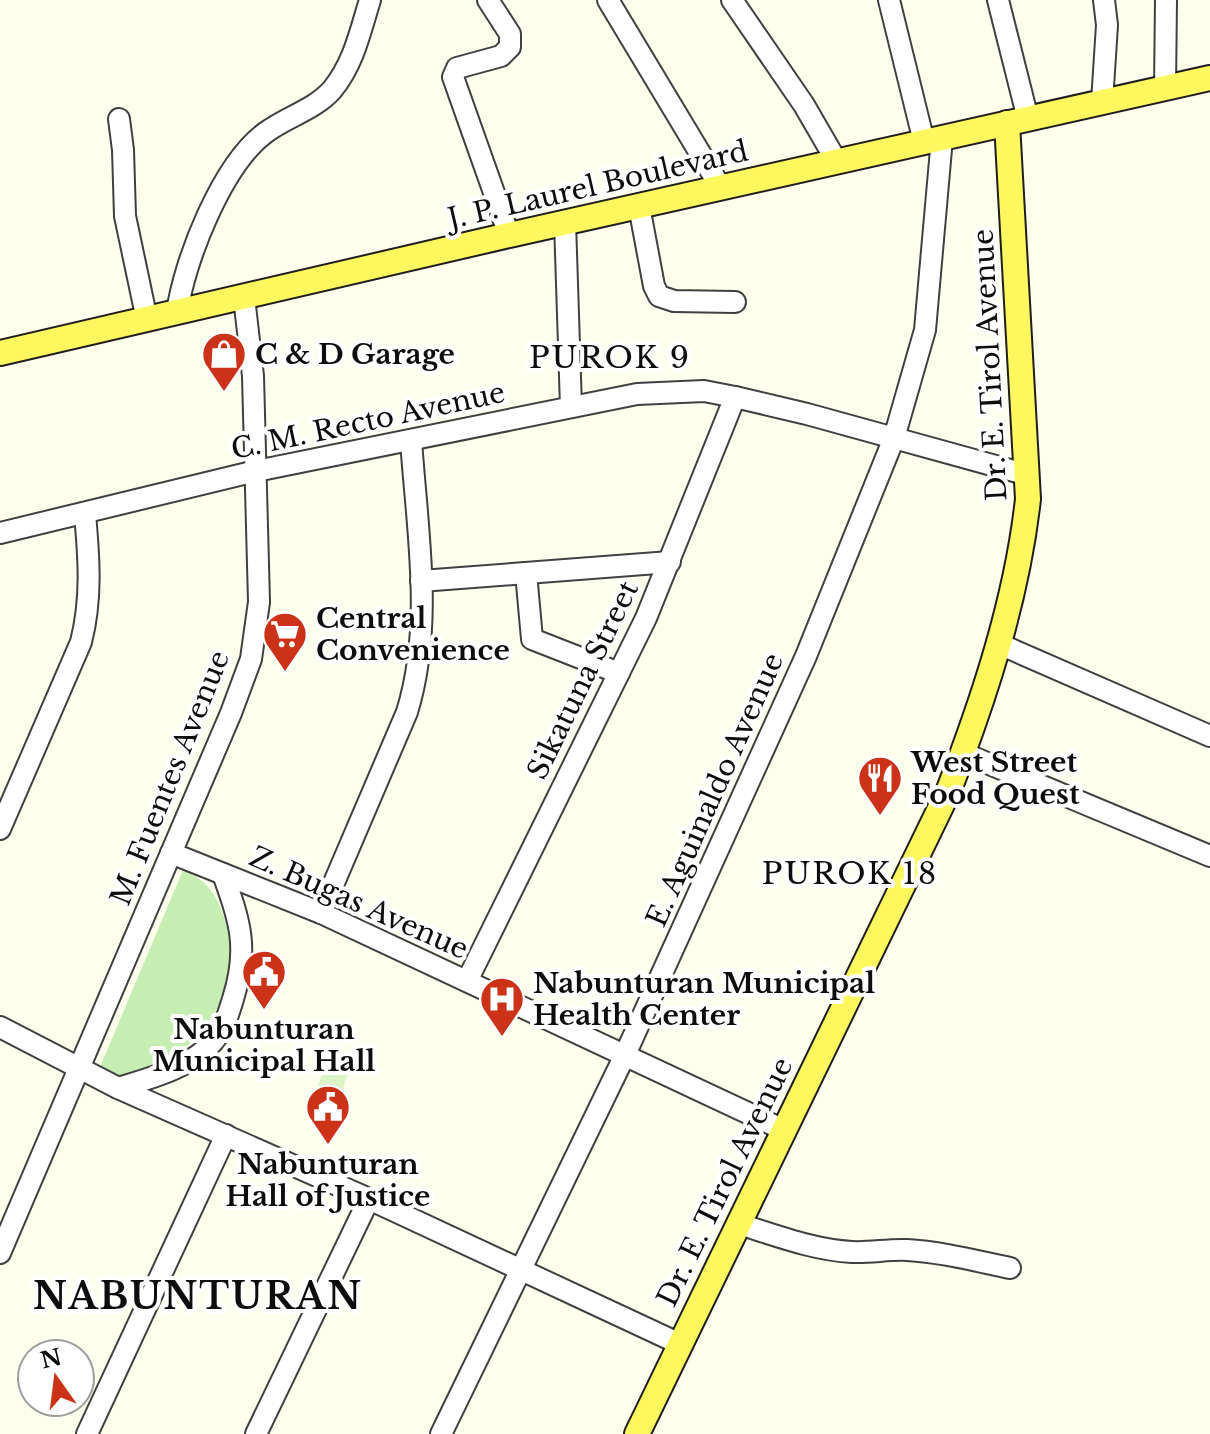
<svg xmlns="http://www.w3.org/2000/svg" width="1210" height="1434" font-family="'Libre Baskerville',serif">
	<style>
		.green { fill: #c6eeb3 }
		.pitch { fill: #dbf4c6 }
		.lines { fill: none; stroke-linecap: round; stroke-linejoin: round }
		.minor-casing { stroke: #404040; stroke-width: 24 }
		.major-casing { stroke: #1e1e1e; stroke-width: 28 }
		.minor { stroke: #fff; stroke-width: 20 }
		.major { stroke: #fff75e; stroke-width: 24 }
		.labels { text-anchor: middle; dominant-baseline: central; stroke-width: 8; stroke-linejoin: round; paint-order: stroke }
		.street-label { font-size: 28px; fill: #0d0d0d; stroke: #fff }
		.poi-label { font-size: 28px; font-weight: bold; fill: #0d0d0d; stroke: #fff; text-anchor: start }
		.neighbourhood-label { font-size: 30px; letter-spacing: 2px; fill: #0d0d0d; stroke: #fff }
		.district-label { font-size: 36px; font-weight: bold; letter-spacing: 2px; fill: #0d0d0d; stroke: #fff }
	</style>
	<rect width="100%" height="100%" fill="#ffe"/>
	<path class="green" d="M 183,870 C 209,881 219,898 226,924 C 242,988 207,1048 146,1069 C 130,1075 114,1079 98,1072 Z"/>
	<polygon class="pitch" points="328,1056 351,1063 337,1108 313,1101"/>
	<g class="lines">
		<g class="minor-casing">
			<g id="minor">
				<polyline points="488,0 510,34 510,47 501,56 457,68 453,77 509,235"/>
				<polyline points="608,0 721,188"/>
				<polyline points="732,0 804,105 837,162"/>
				<polyline points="889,0 924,142"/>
				<polyline points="998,0 1028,119"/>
				<polyline points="1165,88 1166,0"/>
				<polyline points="1102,102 1107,25 1104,0"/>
				<polyline points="119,119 123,150 125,216 147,320"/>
				<polyline points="639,206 654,286 659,296 674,301 735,302"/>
				<polyline points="565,222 571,407"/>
				<path d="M 177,313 C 184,261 222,165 265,133 C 286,117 314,110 332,90 C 354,63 360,32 370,0"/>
				<polyline points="0,533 256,471 637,394 704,391 735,397 807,414 1028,475"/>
				<polyline points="526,573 532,639 619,673"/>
				<polyline points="421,581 670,562"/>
				<polyline points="997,643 1210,736"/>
				<polyline points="963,753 1210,856"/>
				<path d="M 0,829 L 81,642 C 92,599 89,558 85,514"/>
				<polyline points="171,853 321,913 784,1130"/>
				<path d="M 321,913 L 407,712 C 434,624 417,530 411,440"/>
				<polyline points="467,981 646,618 735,397"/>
				<polyline points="0,1027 118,1088 369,1199 680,1344"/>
				<path d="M 118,1088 C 151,1078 194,1067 216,1038 C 225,1027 229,1012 233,999 C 249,948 240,922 223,874"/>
				<path d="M 739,1224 C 775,1235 813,1250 852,1252 C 870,1253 889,1249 907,1250 C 942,1252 976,1261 1010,1268"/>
				<polyline points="0,1253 231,713 251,659 259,602 253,376 244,297"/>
				<polyline points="87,1434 226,1135"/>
				<polyline points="256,1434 369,1199"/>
				<polyline points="441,1434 624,1057 806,656 894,438 925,330 942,138"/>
			</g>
		</g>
		<g class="major-casing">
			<g id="major">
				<polyline points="0,353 509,235 1210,78"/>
				<path d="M 637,1434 L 948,792 C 984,699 1017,599 1028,499 L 1007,123"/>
			</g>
		</g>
		<use href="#minor" class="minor"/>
		<use href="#major" class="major"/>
	</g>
	<defs>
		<g id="shop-pin" transform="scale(2.3)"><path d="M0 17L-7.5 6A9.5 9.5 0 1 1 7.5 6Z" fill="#cb3217" stroke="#fff"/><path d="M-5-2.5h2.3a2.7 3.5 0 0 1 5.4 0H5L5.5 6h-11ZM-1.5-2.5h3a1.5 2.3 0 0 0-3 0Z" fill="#fff"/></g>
		<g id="supermarket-pin" transform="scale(2.3)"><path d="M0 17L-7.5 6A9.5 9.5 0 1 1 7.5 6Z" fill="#cb3217" stroke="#fff"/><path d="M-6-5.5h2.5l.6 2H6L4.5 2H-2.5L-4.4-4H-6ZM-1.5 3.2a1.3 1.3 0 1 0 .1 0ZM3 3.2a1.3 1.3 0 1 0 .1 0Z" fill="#fff"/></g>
		<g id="restaurant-pin" transform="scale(2.3)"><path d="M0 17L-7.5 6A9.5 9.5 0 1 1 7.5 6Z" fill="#cb3217" stroke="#fff"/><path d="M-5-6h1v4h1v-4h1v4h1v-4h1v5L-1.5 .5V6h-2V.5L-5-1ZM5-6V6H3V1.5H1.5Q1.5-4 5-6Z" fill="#fff"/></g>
		<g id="civic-pin" transform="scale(2.3)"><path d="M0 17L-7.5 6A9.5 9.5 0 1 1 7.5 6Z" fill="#cb3217" stroke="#fff"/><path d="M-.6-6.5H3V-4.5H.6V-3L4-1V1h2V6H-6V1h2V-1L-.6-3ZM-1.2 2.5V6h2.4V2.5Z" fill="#fff"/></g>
		<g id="hospital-pin" transform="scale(2.3)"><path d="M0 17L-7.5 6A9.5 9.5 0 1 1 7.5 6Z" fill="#cb3217" stroke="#fff"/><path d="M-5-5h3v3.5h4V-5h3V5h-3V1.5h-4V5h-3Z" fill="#fff"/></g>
	</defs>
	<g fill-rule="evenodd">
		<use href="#shop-pin" x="224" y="354"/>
		<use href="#supermarket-pin" x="285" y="634"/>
		<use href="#restaurant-pin" x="880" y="778"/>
		<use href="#civic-pin" x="264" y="972"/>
		<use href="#hospital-pin" x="502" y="999"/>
		<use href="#civic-pin" x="328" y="1107"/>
	</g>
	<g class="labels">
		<g class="street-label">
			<text transform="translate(598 185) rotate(-13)">J. P. Laurel Boulevard</text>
			<text transform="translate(990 365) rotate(-93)">Dr. E. Tirol Avenue</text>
			<text transform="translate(368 421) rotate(-12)">C. M. Recto Avenue</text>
			<text transform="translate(583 680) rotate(-64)">Sikatuna Street</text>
			<text transform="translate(170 778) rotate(-68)">M. Fuentes Avenue</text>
			<text transform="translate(715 790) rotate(-66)">E. Aguinaldo Avenue</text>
			<text transform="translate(359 903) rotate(24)">Z. Bugas Avenue</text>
			<text transform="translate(725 1182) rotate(-64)">Dr. E. Tirol Avenue</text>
		</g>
		<g class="poi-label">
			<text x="255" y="354">C &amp; D Garage</text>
			<text x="316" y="618">Central<tspan x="316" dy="32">Convenience</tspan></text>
			<text x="911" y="762">West Street<tspan x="911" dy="32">Food Quest</tspan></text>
			<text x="533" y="983">Nabunturan Municipal<tspan x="533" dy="32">Health Center</tspan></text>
			<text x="264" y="1029" text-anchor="middle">Nabunturan<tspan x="264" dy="32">Municipal Hall</tspan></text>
			<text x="328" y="1164" text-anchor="middle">Nabunturan<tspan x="328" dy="32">Hall of Justice</tspan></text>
		</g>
		<g class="neighbourhood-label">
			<text x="610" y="357">PUROK 9</text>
			<text x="850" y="873">PUROK 18</text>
		</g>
		<g class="district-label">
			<text x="198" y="1296">NABUNTURAN</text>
		</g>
	</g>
	<g transform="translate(56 1378) rotate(346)"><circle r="38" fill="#ffffff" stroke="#9e9e9e" stroke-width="2"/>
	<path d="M0-6L14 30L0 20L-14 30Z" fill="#cb3217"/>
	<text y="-12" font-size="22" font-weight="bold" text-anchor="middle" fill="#0d0d0d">N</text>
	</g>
</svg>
